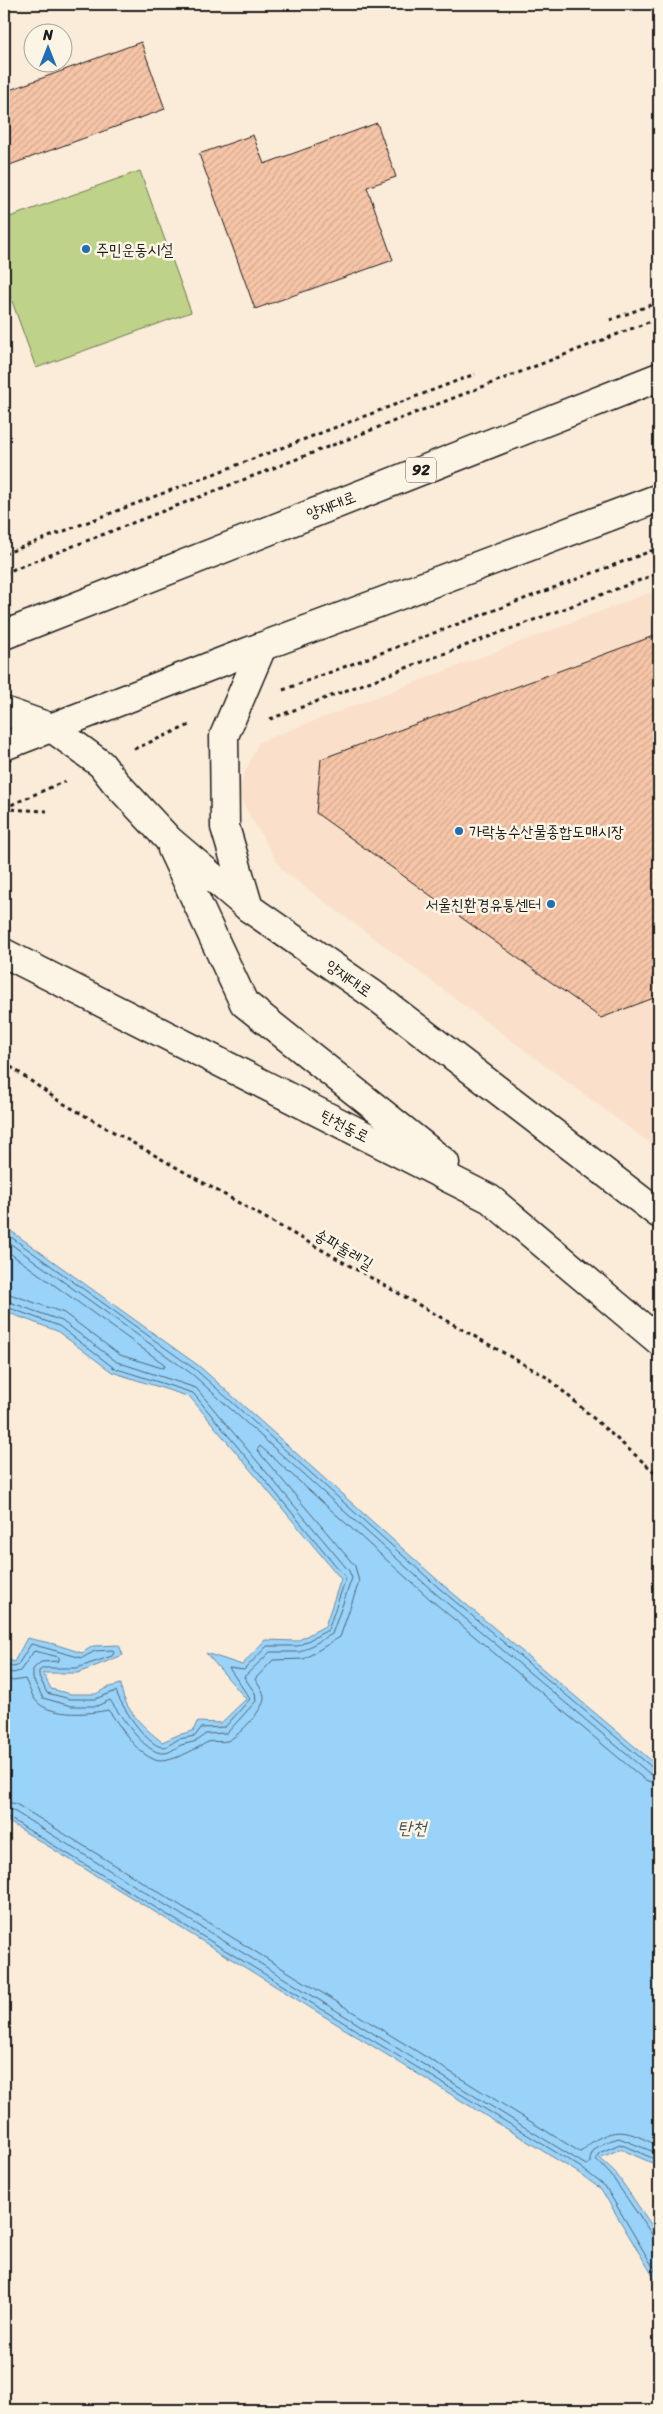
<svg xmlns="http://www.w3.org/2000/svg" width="663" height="2414" font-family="Sriracha,'Poor Story',sans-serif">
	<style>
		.built { fill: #fae0ca }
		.pitch { fill: #bed389; stroke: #6d7852 }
		.water { fill: #9ad3f9; stroke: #688aa1 }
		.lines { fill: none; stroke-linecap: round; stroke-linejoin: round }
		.shore { stroke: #4e6574; stroke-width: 1 }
		.building { fill: url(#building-hatch); stroke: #1c1c1c }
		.secondary-casing { stroke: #1c1c1c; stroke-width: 31 }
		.primary-casing { stroke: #1c1c1c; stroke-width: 31 }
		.path { stroke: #1c1c1c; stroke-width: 3; stroke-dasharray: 4 4; stroke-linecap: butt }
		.secondary { stroke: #fcf5e5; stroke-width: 28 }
		.primary { stroke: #fcf5e5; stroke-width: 28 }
		.poi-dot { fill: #1f6fb2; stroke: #fcf5e5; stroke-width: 2 }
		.labels { text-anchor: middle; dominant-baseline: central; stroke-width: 5; stroke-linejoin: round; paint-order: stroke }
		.shield { fill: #fcf5e5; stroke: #5f5d58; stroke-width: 1 }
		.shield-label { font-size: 15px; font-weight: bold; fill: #1c1c1c }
		.poi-label { font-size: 16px; fill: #1c1c1c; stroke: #fcf5e5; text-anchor: start }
		.street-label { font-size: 16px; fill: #1c1c1c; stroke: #fcf5e5 }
		.water-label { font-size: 18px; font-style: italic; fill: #42535e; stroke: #fcf5e5 }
	</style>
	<defs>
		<pattern id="building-hatch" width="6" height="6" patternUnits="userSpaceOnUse" patternTransform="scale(1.25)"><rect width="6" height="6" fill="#f7c5a7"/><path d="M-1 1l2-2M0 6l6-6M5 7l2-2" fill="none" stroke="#d3a98f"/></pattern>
	</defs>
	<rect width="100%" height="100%" fill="#fbebd9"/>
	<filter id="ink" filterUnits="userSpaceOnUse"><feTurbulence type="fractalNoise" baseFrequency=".02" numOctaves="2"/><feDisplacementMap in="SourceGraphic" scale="10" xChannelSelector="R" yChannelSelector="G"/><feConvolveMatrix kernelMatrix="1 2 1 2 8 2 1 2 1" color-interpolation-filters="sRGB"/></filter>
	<g filter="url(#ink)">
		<polygon class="built" points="659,589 659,1150 282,870 236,792 259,742"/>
		<polygon class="pitch" points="140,171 191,312 36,368 4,279 4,219"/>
		<path class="water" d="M 4,1226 L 199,1366 L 442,1584 L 659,1767 L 659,2166 L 620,2149 L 600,2158 L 615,2172 L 659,2236 L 659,2286 L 601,2189 L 577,2172 L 4,1819 L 4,1658 L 14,1662 L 27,1638 L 54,1644 L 82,1653 L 93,1646 L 119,1645 L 123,1655 L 78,1673 L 43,1673 L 51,1689 L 71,1694 L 96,1694 L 106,1688 L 121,1684 C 122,1708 144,1728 162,1742 L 178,1735 L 193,1731 L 197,1722 L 221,1723 L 246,1699 L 206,1653 L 242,1665 L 265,1640 L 297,1641 L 325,1626 L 341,1579 L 190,1397 L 112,1372 L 57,1331 L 4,1311 Z"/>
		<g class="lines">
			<g class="shore">
				<polyline points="4,1232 196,1370 439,1588 654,1769 659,1770"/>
				<polyline points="4,1239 192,1374 435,1593 650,1774 659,1777"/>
				<polyline points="4,1249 164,1364 165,1367 162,1368 120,1355 64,1313 4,1292"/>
				<path d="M 4,1300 L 62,1321 L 117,1362 L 196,1388 L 349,1571 L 352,1578 L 332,1634 L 300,1652 L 270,1652 L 244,1677 L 255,1693 L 256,1701 L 227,1733 L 205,1734 C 198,1743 191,1742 181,1745 C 175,1748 170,1753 164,1753 C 145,1755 119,1713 110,1700 L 97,1706 L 71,1706 L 43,1698 L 33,1679 L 33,1669 L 41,1662 L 59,1661 L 59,1657 L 34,1651 L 20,1671 L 13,1673 L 4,1670"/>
				<path d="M 4,1306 L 59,1326 L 114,1368 L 193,1393 L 346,1578 L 328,1630 L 298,1646 L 267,1646 L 244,1670 L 229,1668 L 250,1699 L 225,1727 L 201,1728 L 195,1736 C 190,1737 184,1738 179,1739 C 174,1741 167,1748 162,1747 C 146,1745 120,1704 116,1691 L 95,1699 L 70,1699 L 47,1693 L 39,1676 L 39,1671 L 43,1668 L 77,1668 L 112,1656 L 114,1653 L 113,1650 L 95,1651 L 82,1658 L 31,1644 L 17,1666 L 13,1667 L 4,1663"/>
				<path d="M 4,1678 L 13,1681 L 25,1679 C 29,1687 32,1697 38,1703 C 54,1717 90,1714 108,1710 C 122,1727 133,1751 155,1760 C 168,1765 197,1748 208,1742 C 213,1740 221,1743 227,1741 C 237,1738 263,1710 264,1699 C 265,1691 258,1686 255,1679 L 273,1660 L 304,1659 L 340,1637 L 359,1582 L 355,1566 L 257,1450 L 260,1446 L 430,1599 L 645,1780 L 659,1784"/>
				<path d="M 4,1801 L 16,1804 L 580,2152 C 585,2150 587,2145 592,2142 C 620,2124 632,2134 659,2146"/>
				<path d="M 4,1808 L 12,1810 L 586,2165 L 590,2163 C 589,2147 605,2142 619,2138 L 659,2154"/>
				<polyline points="4,1815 580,2167 605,2186 659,2277"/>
				<polyline points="659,2161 620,2144 599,2153 596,2159 611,2175 653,2236 659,2238"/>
			</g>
		</g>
		<g class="building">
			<polygon points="141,42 165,109 4,167 4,92"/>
			<polygon points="377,123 396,177 367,187 393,260 255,309 199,154 253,135 264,164"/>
			<polygon points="659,634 659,996 601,1018 316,813 321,759"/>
		</g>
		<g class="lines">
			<g class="secondary-casing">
				<g id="secondary">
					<polyline points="4,711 52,728 101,764 115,782 169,840 249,908 374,995 659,1214"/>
					<polyline points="172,849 244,1003 445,1163"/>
					<polyline points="4,953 490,1199 659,1341"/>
				</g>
			</g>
			<g class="primary-casing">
				<g id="primary">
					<polyline points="4,635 659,377"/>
					<polyline points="4,746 242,654 659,498"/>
					<polyline points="249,908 225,827 224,736 262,647"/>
				</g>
			</g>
			<g class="path">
				<polyline points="610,320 659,302"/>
				<polyline points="4,554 475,374"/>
				<polyline points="4,573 659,318"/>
				<polyline points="283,690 659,548"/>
				<polyline points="270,719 659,573"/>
				<polyline points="134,749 190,725"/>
				<polyline points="4,808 65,781"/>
				<polyline points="4,809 47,811"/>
				<polyline points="4,1062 59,1101 548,1378 659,1476"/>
				<polyline points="4,2402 13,2410"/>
			</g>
			<use href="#secondary" class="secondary"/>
			<use href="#primary" class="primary"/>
		</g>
	</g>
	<g class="poi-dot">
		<circle cx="86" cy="249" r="5"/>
		<circle cx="459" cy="831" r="5"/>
		<circle cx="551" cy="904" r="5"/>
	</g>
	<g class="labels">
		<rect class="shield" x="406" y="457.5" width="30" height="25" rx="4"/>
		<g class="shield-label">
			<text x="421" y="470">92</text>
		</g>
		<g class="poi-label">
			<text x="96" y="249">주민운동시설</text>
			<text x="469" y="831">가락농수산물종합도매시장</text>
			<text x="541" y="904" text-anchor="end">서울친환경유통센터</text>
		</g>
		<g class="street-label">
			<text transform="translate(331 505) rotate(-21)">양재대로</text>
			<text transform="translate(349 978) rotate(35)">양재대로</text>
			<text transform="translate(345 1126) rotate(27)">탄천동로</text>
			<text transform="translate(344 1249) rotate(30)">송파둘레길</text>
		</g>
		<g class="water-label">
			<text x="412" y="1828">탄천</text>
		</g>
	</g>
	<rect width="663" height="2414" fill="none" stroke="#fcf5e5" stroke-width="20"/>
	<rect x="10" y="10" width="643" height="2394" fill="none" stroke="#1c1c1c" stroke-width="2" filter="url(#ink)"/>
	<g transform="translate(48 48)"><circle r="24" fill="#fcf5e5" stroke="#a29e95"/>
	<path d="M0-4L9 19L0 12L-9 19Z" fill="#1f6fb2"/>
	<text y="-8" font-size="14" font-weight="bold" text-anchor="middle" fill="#1c1c1c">N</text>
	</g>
</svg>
